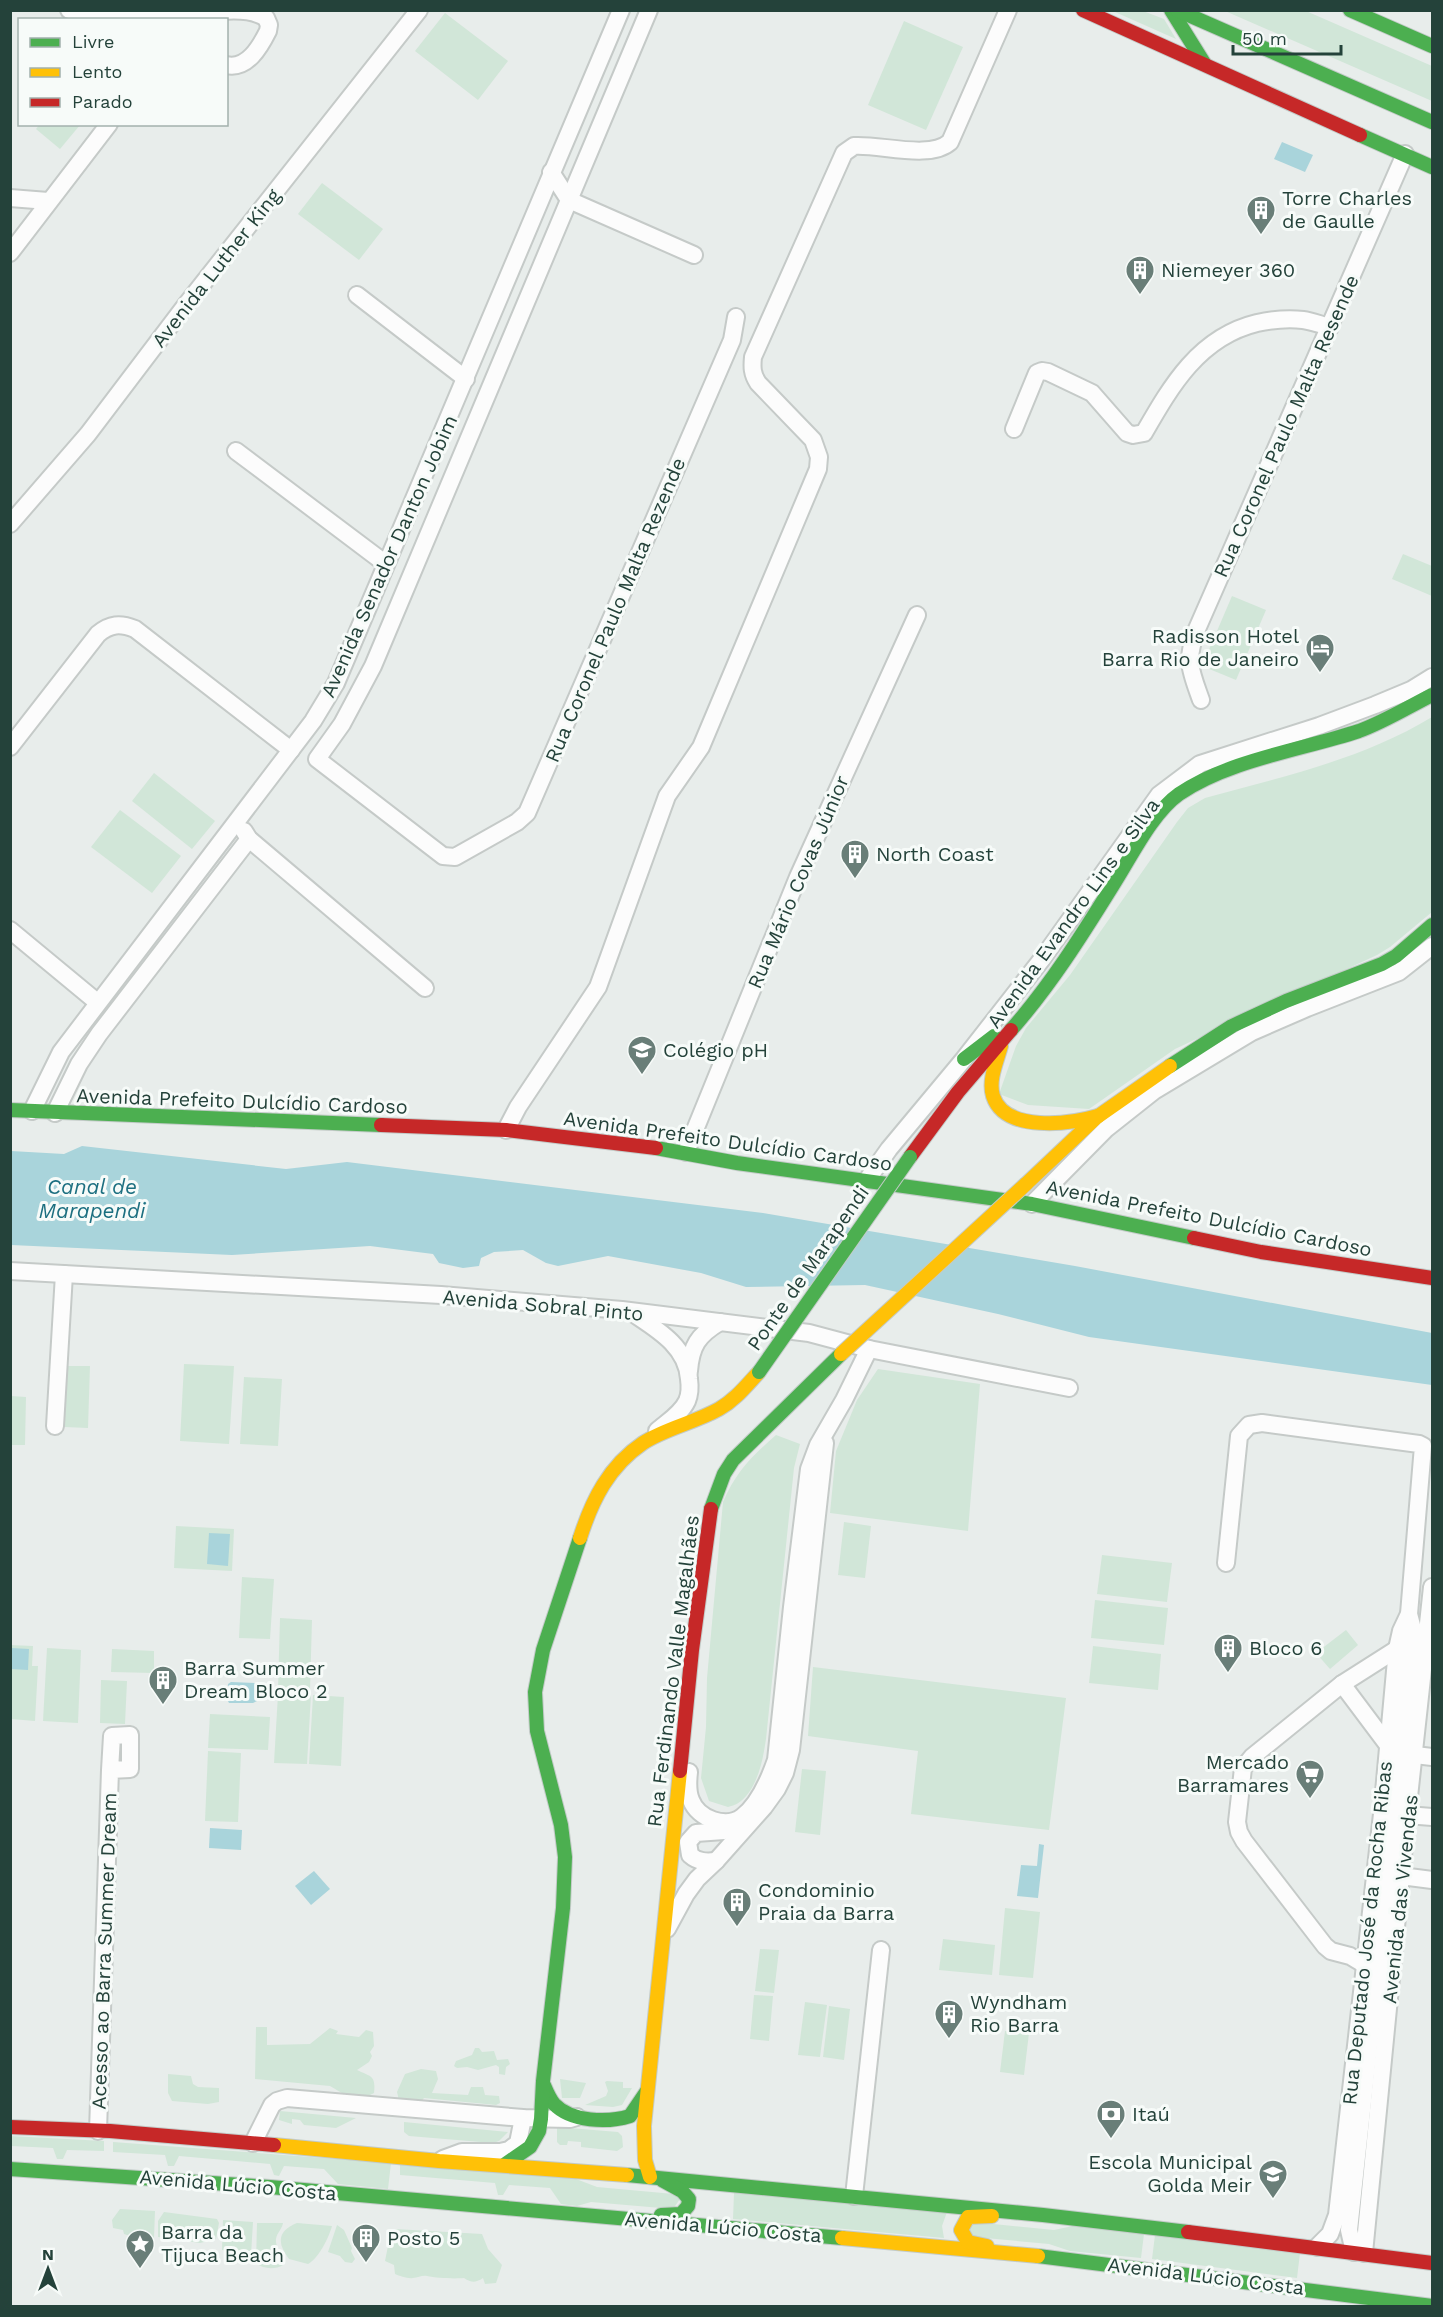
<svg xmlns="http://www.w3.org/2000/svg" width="1443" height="2317" font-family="'Work Sans',sans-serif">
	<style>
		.green { fill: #d1e6d8 }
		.water { fill: #a9d4db }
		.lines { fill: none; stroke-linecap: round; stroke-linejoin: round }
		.street-casing { stroke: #c5cac8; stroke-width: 20 }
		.fast-casing { stroke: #c3cbc8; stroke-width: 16 }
		.slow-casing { stroke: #c3cbc8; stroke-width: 16 }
		.jam-casing { stroke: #c3cbc8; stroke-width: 16 }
		.street { stroke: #fcfcfc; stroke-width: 16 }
		.fast { stroke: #4caf50; stroke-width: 14 }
		.slow { stroke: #ffc107; stroke-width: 14 }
		.jam { stroke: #c62828; stroke-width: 14 }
		.fast-bridge-casing { stroke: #c3cbc8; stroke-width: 16; stroke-linecap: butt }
		.slow-bridge-casing { stroke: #c3cbc8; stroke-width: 16; stroke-linecap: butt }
		.fast-bridge { stroke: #4caf50; stroke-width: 14 }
		.slow-bridge { stroke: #ffc107; stroke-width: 14 }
		.labels { text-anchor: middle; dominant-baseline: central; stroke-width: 6; stroke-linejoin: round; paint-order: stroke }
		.poi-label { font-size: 20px; fill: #24423a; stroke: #f7fbf9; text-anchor: start }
		.street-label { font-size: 20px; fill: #24423a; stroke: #f7fbf9 }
		.water-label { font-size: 21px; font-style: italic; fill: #1c6f80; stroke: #f7fbf9 }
	</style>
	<rect width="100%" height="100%" fill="#e8edeb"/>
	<g class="green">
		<polygon points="1116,11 1143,11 1164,19 1176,39 1115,12"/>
		<polygon points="1225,11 1306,11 1432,66 1432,101"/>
		<polygon points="445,13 508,61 478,100 415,51"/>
		<polygon points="904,21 963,47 926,130 868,105"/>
		<polygon points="40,124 80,124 80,125 60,149 36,129"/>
		<polygon points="322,183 383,229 359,260 298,214"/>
		<polygon points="1403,554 1432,566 1432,596 1392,579"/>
		<polygon points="1232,596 1266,610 1236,680 1202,666"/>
		<path d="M 1432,717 L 1432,912 L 1390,947 L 1377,955 L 1175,1049 L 1089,1109 L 1028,1105 L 999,1094 L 1016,1046 L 1026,1028 L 1070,975 L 1177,822 L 1188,808 L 1205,798 C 1282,777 1363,759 1432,717 Z"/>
		<polygon points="154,773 215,821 192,849 132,801"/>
		<polygon points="120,810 181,856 152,893 91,847"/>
		<polygon points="184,1364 234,1366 229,1444 180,1441"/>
		<polygon points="66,1366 90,1366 88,1428 64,1427"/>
		<polygon points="878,1369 980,1384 968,1531 830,1513 836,1451 857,1400"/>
		<polygon points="244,1377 282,1379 278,1446 240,1444"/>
		<polygon points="11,1396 26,1397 25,1445 11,1445"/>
		<path d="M 776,1435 L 800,1444 L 794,1468 L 766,1739 C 763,1759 758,1787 741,1801 C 738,1804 732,1806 728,1807 L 709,1801 L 701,1778 L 706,1727 L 707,1678 L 723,1502 C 736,1472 751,1457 776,1435 Z"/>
		<polygon points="844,1522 871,1526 865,1578 838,1575"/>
		<polygon points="176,1526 234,1529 232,1571 174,1568"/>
		<polygon points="1102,1555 1172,1563 1167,1602 1097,1594"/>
		<polygon points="242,1577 274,1579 270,1639 239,1638"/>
		<polygon points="1095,1600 1168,1608 1164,1645 1091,1638"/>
		<polygon points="280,1618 312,1620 310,1690 278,1689"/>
		<polygon points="1346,1630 1358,1645 1330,1669 1316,1653"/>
		<polygon points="10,1645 33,1646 32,1666 38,1666 35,1721 11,1719"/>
		<polygon points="1093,1646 1161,1654 1158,1690 1089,1683"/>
		<polygon points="47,1648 81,1650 78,1723 43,1721"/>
		<polygon points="112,1649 154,1651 154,1673 111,1672"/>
		<polygon points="813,1667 1066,1698 1049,1830 911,1814 918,1751 808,1736"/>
		<polygon points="101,1680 127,1681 125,1724 100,1723"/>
		<polygon points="278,1694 311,1695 307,1764 274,1763"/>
		<polygon points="313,1695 344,1697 341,1766 309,1764"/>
		<polygon points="210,1714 270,1717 268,1750 208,1748"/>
		<polygon points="208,1751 241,1753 238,1822 205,1821"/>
		<polygon points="802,1769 826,1771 820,1835 795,1832"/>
		<polygon points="1005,1908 1040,1912 1033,1978 999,1975"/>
		<polygon points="943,1939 995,1945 992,1975 939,1970"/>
		<polygon points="760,1949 779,1950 774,1993 755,1991"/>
		<polygon points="754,1995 773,1996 769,2041 750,2039"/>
		<polygon points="805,2002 827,2005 820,2057 798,2055"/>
		<polygon points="829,2006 850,2009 844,2060 823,2057"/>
		<path d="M 256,2027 L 267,2027 L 267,2045 L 310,2044 L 330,2028 L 338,2031 L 336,2034 L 359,2037 L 366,2030 L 373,2032 L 374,2046 L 370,2052 L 372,2056 L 369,2062 L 357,2070 C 371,2077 376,2075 374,2093 C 355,2104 346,2095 330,2086 L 255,2079 Z"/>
		<polygon points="1005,2031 1029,2033 1024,2075 1000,2072"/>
		<polygon points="475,2048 479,2048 482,2052 494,2051 497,2060 508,2059 510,2064 506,2067 505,2075 499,2074 499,2067 496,2065 478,2070 467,2067 457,2068 454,2066 456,2061 472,2055"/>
		<polygon points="421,2069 436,2071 438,2079 432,2093 468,2095 471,2087 483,2087 485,2095 499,2096 500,2103 496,2105 424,2098 420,2103 400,2104 397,2092 405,2074"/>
		<polygon points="168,2074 191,2076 193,2084 198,2087 219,2088 219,2102 208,2104 172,2101 168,2093"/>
		<polygon points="560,2079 586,2083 580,2098 562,2098"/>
		<polygon points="607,2081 623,2082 623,2088 632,2088 622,2105 613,2107 585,2105 606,2096 608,2091 605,2082"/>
		<polygon points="280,2111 356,2118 336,2128 304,2125 300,2120 292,2119 292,2124 279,2120"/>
		<polygon points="404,2122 508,2132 499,2141 493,2143 409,2136 404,2132"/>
		<polygon points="557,2127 618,2132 622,2136 623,2147 617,2151 581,2147 581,2142 568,2141 567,2145 560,2145 557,2142"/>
		<polygon points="10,2136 104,2141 104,2151 67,2150 63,2159 57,2159 53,2148 11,2146"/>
		<polygon points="113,2142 391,2163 388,2189 338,2184 324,2169 284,2166 279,2176 274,2175 270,2164 179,2156 174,2166 168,2166 165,2155 113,2152"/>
		<polygon points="400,2163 576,2179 597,2187 674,2194 680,2199 673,2209 591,2202 577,2206 561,2204 550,2188 509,2185 503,2195 498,2195 495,2183 400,2175"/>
		<polygon points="734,2193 947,2212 942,2226 944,2238 733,2219"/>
		<polygon points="120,2209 155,2211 154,2238 127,2235 124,2234 123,2230 113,2228 112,2220"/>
		<polygon points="164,2212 217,2219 219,2223 216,2239 200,2243 158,2237 158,2221"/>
		<polygon points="223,2220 253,2222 251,2255 249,2259 241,2260 234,2253 222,2250"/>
		<polygon points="974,2222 1054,2230 1073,2226 1144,2234 1141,2258 1070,2251 1049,2244 974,2237 967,2226"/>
		<path d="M 257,2223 L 283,2223 C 282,2230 275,2234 276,2242 C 277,2251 285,2255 283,2265 C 275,2270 263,2269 256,2263 Z"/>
		<path d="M 297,2223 L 332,2226 C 329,2237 319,2258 308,2264 L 289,2259 C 277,2243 277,2231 297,2223 Z"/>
		<polygon points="337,2225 344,2230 352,2248 351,2251 355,2259 352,2263 345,2262 340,2256 328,2252"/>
		<path d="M 395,2229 L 482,2234 L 488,2249 L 502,2265 L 496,2283 L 485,2284 L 483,2278 C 475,2283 472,2283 464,2278 C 454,2279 436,2278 427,2276 C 422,2275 418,2278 413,2278 C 408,2279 400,2276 395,2274 L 394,2265 L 385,2261 L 389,2241 Z"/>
		<polygon points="1155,2235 1300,2253 1297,2278 1152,2259"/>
	</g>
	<g class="water">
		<polygon points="1282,142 1313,155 1305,172 1274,159"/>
		<polygon points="82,1146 286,1169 347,1162 763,1213 1075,1266 1432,1333 1432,1385 1089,1337 998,1314 865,1285 746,1287 701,1273 608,1256 558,1266 546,1263 523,1250 494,1252 481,1258 479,1266 463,1268 439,1263 433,1254 370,1246 232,1255 11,1245 11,1151 64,1154"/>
		<polygon points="209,1533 230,1534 228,1566 207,1564"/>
		<polygon points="11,1648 29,1649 28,1670 11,1669"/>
		<polygon points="231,1682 255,1683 257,1686 257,1701 253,1703 229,1703 227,1699 228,1684"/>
		<polygon points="210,1828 242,1830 241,1850 209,1848"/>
		<polygon points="1039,1844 1044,1845 1038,1898 1017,1896 1021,1865 1037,1866"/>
		<polygon points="314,1871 330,1889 311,1905 295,1886"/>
	</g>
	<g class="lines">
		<g class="street-casing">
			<g id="street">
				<polyline points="69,10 177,20"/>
				<polyline points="649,10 373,666 342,724 317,759 443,856 455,857 517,822 527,813 732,340 736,317"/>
				<path d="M 178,20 C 201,13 244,4 266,18 L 269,25 L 268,31 C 260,47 247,70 226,65"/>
				<polyline points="551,172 569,200 694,255"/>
				<polyline points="10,198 48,201"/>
				<polyline points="10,253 109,124"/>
				<polyline points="357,295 466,379"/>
				<path d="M 1014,429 L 1037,373 L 1042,371 L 1048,372 L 1092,393 L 1127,433 L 1133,435 L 1144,433 C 1171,386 1199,337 1257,323 C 1271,320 1288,318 1303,320 C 1312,321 1321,325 1330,327"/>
				<polyline points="236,451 386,564"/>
				<polyline points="10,524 88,434 185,306 419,10"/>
				<path d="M 1201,700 C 1190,669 1185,661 1197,629 L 1405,154"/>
				<path d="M 10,747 L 98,634 C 110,624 120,623 135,629 L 291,750"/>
				<polyline points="244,831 249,839 425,988"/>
				<polyline points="10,930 97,1002"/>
				<polyline points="32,1111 61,1052 313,721 336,683 621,10"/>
				<polyline points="55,1113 79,1064 99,1034 249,839"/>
				<path d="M 506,1130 L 518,1107 L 598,987 L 667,796 L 701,747 L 818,469 L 819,457 L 813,440 L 758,383 C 752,374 752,367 753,357 L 844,153 L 854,146 C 880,144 930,160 950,142 L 1008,10"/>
				<polyline points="686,1152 798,877 917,615"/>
				<polyline points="867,1180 889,1149 964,1059 1042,959 1159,795 1200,764 1319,726 1375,705 1411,690 1432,677"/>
				<polyline points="1032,1204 1106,1129 1154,1091 1252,1032 1307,1008 1399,972 1432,946"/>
				<polyline points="10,1271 441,1295 622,1310 809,1333 869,1349 1069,1388"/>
				<path d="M 634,1314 C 658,1330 687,1347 689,1379 C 690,1386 690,1394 687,1401 C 681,1414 667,1422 657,1431"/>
				<path d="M 689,1371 C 691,1346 698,1335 720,1322"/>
				<polyline points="55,1426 64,1274"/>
				<polyline points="1226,1563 1239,1436 1249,1425 1262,1423 1419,1444 1423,1446 1409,1614 1401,1631 1397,1649 1382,1814 1337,2215 1330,2234 1317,2247"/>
				<polyline points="1342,1684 1387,1744"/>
				<polyline points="1415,1755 1432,1757"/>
				<path d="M 689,1772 C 688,1781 687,1791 691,1800 C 698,1819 726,1829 742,1817 C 759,1804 769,1780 776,1760 L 792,1607 L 809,1469 L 818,1445 L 844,1400 L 869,1349"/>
				<polyline points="1407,1815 1432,1817"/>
				<path d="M 716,1861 C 706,1862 698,1862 690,1855 L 688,1842 L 696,1833 L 724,1831 L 731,1822"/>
				<polyline points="1401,1876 1432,1880"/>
				<polyline points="667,1929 686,1894 697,1879 716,1861 764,1807 777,1789 785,1773 791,1750 825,1443"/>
				<polyline points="1365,1965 1350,1956 1331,1951 1325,1946 1244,1841 1239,1832 1237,1822 1243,1768 1252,1757 1342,1684 1397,1649 1404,1651"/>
				<polyline points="98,2131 110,1770 112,1736 130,1735 130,1769 110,1770"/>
				<polyline points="253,2143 272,2105 277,2101 287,2098 523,2118 570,2119 577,2117"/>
				<polyline points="443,2159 462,2152 500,2152 509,2150 518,2143 523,2118"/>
				<polyline points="854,2196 881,1950"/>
				<polyline points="1354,2252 1349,2230 1414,1633 1409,1614"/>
				<polyline points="1364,2253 1407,1815 1432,1587"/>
			</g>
		</g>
		<g class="fast-casing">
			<g id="fast">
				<polyline points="1171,10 1204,63"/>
				<polyline points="1177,10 1432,122"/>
				<polyline points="1350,10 1432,46"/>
				<polyline points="1360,135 1432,167"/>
				<path d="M 1011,1030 C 1050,986 1082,935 1113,885 C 1131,857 1152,813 1179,794 C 1229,760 1301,750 1359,731 C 1384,722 1408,707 1432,695"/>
				<polyline points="964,1059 994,1036"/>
				<polyline points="1170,1066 1232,1026 1286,1001 1382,964 1396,956 1432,925"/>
				<polyline points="10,1110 381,1125"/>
				<polyline points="656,1148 737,1163 1032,1204 1194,1238"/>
				<polyline points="711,1509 724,1474 733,1460 841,1354"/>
				<path d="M 543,2083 C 546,2090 549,2098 554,2104 C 571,2122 608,2123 630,2116 L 647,2091"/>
				<polyline points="504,2165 530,2147 539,2131 541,2119 543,2081 563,1908 565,1857 561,1825 537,1731 535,1692 543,1650 580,1538"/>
				<polyline points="10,2169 270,2187 842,2238"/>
				<polyline points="627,2175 1043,2215 1188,2232"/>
				<polyline points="661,2215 681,2214 688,2206 689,2199 682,2191 662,2180"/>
				<polyline points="1038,2256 1432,2306"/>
			</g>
		</g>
		<g class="slow-casing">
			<g id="slow">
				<path d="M 1001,1046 C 997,1061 988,1080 993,1096 C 1005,1133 1070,1124 1098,1116"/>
				<polyline points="1026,1184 1097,1117 1170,1066"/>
				<path d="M 580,1538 C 592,1500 609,1466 643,1443 C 666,1428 694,1423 719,1409 C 735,1400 746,1386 759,1372"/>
				<polyline points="274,2145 439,2161 627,2175"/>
				<polyline points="650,2177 645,2160 644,2126 680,1771"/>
				<polyline points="842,2238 1038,2256"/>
				<polyline points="987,2246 968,2242 961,2230 968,2217 992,2216"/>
			</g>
		</g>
		<g class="jam-casing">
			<g id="jam">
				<polyline points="1083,10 1360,135"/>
				<polyline points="381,1125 506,1130 656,1148"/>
				<polyline points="910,1157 958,1092 1011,1030"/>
				<polyline points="1194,1238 1261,1252 1432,1278"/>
				<polyline points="680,1771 692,1650 711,1509"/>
				<polyline points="10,2127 110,2131 274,2145"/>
				<polyline points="1188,2232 1432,2263"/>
			</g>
		</g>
		<use href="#street" class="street"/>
		<use href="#fast" class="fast"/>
		<use href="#slow" class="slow"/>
		<use href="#jam" class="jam"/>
		<g class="fast-bridge-casing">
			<polyline id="fast-bridge" points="759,1372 910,1157"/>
		</g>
		<g class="slow-bridge-casing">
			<polyline id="slow-bridge" points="841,1354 1026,1184"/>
		</g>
		<use href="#fast-bridge" class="fast-bridge"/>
		<use href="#slow-bridge" class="slow-bridge"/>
	</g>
	<defs>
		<g id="building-pin" transform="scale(1.5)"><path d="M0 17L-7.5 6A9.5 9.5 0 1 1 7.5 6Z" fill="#697e78" stroke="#f7fbf9"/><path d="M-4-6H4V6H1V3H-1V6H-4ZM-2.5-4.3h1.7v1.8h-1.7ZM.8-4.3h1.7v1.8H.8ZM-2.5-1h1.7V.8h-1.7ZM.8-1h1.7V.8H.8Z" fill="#fff"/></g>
		<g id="hotel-pin" transform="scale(1.5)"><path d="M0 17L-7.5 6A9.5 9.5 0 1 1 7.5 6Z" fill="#697e78" stroke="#f7fbf9"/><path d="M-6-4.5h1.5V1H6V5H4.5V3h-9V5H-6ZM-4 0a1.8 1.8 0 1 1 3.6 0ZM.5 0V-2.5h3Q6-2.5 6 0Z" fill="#fff"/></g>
		<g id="school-pin" transform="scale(1.5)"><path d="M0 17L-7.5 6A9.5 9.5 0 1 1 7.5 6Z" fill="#697e78" stroke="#f7fbf9"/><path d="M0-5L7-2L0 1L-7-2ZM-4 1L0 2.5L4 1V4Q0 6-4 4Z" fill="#fff"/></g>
		<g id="supermarket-pin" transform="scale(1.5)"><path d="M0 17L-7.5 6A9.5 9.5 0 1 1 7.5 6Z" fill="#697e78" stroke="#f7fbf9"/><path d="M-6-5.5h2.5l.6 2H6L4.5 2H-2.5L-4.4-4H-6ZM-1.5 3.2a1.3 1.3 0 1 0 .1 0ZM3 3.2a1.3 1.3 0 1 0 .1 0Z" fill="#fff"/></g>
		<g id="bank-pin" transform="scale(1.5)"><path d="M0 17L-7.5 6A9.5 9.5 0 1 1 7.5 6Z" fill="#697e78" stroke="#f7fbf9"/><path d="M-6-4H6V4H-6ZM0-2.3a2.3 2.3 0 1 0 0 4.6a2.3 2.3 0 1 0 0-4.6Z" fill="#fff"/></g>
		<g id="sight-pin" transform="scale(1.5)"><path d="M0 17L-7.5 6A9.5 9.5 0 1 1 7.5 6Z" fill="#697e78" stroke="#f7fbf9"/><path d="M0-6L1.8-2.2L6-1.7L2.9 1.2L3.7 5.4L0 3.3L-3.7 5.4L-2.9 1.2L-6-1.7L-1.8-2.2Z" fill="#fff"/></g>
	</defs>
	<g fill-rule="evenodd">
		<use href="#building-pin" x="1261" y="210"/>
		<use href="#building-pin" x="1140" y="270"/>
		<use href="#hotel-pin" x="1320" y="648"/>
		<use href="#building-pin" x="855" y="854"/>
		<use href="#school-pin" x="642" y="1050"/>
		<use href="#building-pin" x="1228" y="1648"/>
		<use href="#building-pin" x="163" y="1680"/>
		<use href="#supermarket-pin" x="1310" y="1774"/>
		<use href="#building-pin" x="737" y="1902"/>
		<use href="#building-pin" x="949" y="2014"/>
		<use href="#bank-pin" x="1111" y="2114"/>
		<use href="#school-pin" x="1273" y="2174"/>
		<use href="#building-pin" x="366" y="2238"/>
		<use href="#sight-pin" x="140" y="2244"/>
	</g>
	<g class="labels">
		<g class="poi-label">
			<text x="1282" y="198">Torre Charles<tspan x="1282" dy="23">de Gaulle</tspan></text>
			<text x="1161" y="270">Niemeyer 360</text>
			<text x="1299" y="636" text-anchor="end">Radisson Hotel<tspan x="1299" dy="23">Barra Rio de Janeiro</tspan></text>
			<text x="876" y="854">North Coast</text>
			<text x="663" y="1050">Colégio pH</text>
			<text x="1249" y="1648">Bloco 6</text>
			<text x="184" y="1668">Barra Summer<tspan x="184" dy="23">Dream Bloco 2</tspan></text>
			<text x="1289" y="1762" text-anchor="end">Mercado<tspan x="1289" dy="23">Barramares</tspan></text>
			<text x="758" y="1890">Condominio<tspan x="758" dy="23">Praia da Barra</tspan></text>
			<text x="970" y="2002">Wyndham<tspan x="970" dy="23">Rio Barra</tspan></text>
			<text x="1132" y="2114">Itaú</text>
			<text x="1252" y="2162" text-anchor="end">Escola Municipal<tspan x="1252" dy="23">Golda Meir</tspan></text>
			<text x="161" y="2232">Barra da<tspan x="161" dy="23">Tijuca Beach</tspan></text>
			<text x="387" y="2238">Posto 5</text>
		</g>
		<g class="street-label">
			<text transform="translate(216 268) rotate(-52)">Avenida Luther King</text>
			<text transform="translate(1286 426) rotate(-66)">Rua Coronel Paulo Malta Resende</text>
			<text transform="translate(389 556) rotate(-66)">Avenida Senador Danton Jobim</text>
			<text transform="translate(615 610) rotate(-67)">Rua Coronel Paulo Malta Rezende</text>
			<text transform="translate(798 882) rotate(-67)">Rua Mário Covas Júnior</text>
			<text transform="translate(1073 913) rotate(-54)">Avenida Evandro Lins e Silva</text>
			<text transform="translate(242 1101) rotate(2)">Avenida Prefeito Dulcídio Cardoso</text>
			<text transform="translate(728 1141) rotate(8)">Avenida Prefeito Dulcídio Cardoso</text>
			<text transform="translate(1209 1218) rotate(11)">Avenida Prefeito Dulcídio Cardoso</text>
			<text transform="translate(808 1268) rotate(-55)">Ponte de Marapendi</text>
			<text transform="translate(543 1305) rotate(5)">Avenida Sobral Pinto</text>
			<text transform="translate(673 1671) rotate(-83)">Rua Ferdinando Valle Magalhães</text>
			<text transform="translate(1400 1899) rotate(-84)">Avenida das Vivendas</text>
			<text transform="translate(1367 1933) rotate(-84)">Rua Deputado José da Rocha Ribas</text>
			<text transform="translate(104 1951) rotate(-88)">Acesso ao Barra Summer Dream</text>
			<text transform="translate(238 2185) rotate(5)">Avenida Lúcio Costa</text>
			<text transform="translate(723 2227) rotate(5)">Avenida Lúcio Costa</text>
			<text transform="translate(1206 2276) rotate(7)">Avenida Lúcio Costa</text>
		</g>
		<g class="water-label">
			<text x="92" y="1186">Canal de<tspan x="92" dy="24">Marapendi</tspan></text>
		</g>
	</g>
	<rect width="1443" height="2317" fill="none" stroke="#24423a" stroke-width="24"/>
	<rect x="18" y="18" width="210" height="108" fill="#f7fbf9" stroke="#a3b1ad" stroke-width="1.5"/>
	<rect x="30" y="38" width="30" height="9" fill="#4caf50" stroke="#a3b1ad" stroke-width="1.5"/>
	<text x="72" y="48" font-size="18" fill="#24423a">Livre</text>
	<rect x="30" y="68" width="30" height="9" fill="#ffc107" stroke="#a3b1ad" stroke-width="1.5"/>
	<text x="72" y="78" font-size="18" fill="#24423a">Lento</text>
	<rect x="30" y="98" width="30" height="9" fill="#c62828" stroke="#a3b1ad" stroke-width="1.5"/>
	<text x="72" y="108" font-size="18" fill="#24423a">Parado</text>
	<g transform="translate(48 2269)" stroke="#f7fbf9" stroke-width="4.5" paint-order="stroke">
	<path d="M0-4.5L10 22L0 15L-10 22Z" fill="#24423a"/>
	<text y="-9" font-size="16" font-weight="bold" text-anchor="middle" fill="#24423a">N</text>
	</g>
	<path d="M1233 45v9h108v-9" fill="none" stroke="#24423a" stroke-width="3"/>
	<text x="1242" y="45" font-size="18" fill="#24423a" stroke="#f7fbf9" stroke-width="4.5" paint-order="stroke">50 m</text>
</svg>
